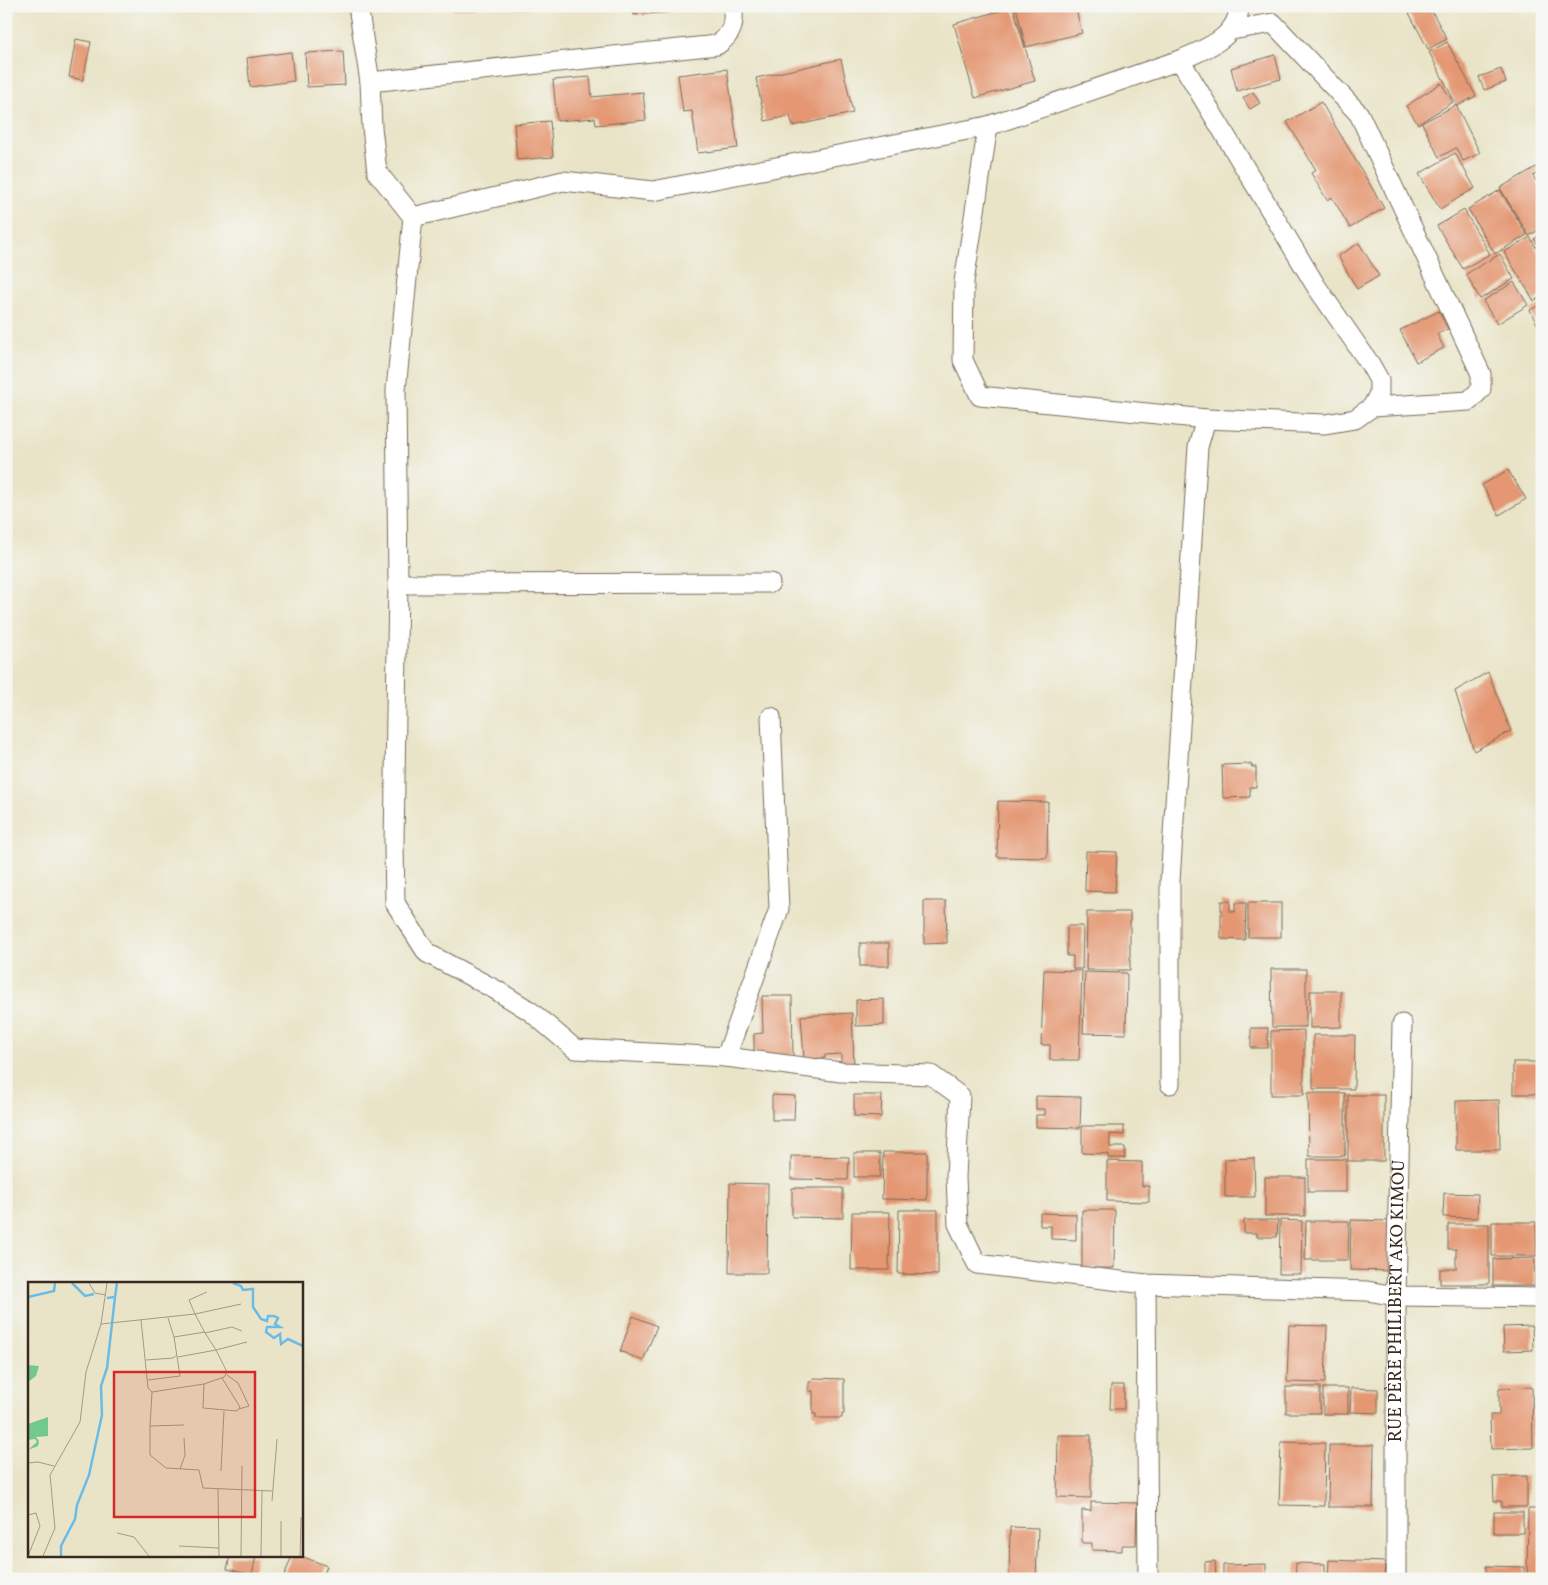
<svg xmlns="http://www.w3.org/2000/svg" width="1548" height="1585" font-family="Vollkorn,serif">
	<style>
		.building { fill: #e49772 }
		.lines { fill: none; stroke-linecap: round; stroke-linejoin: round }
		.minor-casing { stroke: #786b59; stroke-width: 21 }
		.minor { stroke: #fff; stroke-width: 19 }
		.labels { text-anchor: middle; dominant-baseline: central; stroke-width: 5; stroke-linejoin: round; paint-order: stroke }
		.street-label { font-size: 18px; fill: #3b2a1e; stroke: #f6f6f2 }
		.inset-river { fill: none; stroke: #6cbbe6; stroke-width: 2.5 }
		.inset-road { fill: none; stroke: #a39a83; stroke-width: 1 }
		.view { fill: #d62828; fill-opacity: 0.15; stroke: #d62828; stroke-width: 2.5 }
		.inset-edge { fill: none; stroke: #3b2a1e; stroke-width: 2.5 }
	</style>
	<rect width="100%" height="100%" fill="#f6f6f2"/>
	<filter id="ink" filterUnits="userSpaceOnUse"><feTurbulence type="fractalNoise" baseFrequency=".02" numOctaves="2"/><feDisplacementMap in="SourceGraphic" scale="10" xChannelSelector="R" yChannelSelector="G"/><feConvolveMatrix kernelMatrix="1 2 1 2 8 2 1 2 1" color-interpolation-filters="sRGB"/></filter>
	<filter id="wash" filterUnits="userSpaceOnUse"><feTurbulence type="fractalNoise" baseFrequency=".0096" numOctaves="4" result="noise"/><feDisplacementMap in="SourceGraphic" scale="20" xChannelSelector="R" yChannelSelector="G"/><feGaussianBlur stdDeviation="1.12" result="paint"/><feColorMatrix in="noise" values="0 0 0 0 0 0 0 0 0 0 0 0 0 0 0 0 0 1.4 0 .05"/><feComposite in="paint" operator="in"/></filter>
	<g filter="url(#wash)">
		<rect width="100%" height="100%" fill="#e9e4c7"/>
		<g id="blocks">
			<g class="building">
				<polygon points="453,6 475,6 475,7 453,10"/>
				<polygon points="512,6 531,6 532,8 513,9"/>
				<polygon points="633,6 671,6 671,12 634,15"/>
				<polygon points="1020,6 1075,6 1082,33 1026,47 1016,7"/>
				<polygon points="1422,6 1429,6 1447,39 1428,49 1409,13"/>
				<polygon points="1013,7 1035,81 975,98 954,24"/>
				<polygon points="76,39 91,42 83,80 69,77"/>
				<polygon points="1447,42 1476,96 1457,106 1429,52"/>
				<polygon points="343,51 345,85 307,87 305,53"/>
				<polygon points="291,52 294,81 250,87 247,58"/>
				<polygon points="1275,55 1281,79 1237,91 1231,68"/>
				<polygon points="841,59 853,113 793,126 790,116 765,121 756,78"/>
				<polygon points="727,69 738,148 698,153 692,111 683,112 678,75"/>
				<polygon points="1501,69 1506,82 1484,90 1479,77"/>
				<polygon points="590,77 592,97 643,92 646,120 596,125 595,118 557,121 553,80"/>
				<polygon points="1441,83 1453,102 1418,124 1406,106"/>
				<polygon points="1253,92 1260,103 1250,109 1243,98"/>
				<polygon points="1321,102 1384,208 1350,228 1332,197 1327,200 1311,173 1316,170 1287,122"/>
				<polygon points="1456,105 1480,153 1463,161 1456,148 1439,157 1422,123"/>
				<polygon points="550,121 553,157 517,160 514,124"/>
				<rect x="6" y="152" width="2" height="11"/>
				<polygon points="1455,153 1475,188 1440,209 1419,174"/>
				<polygon points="1536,167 1540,172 1533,176 1542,190 1542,228 1529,236 1500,188"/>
				<polygon points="1500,190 1527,235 1495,254 1468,209"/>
				<polygon points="1464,210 1490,254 1463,269 1437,226"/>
				<polygon points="1542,234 1542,251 1534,239"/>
				<polygon points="1530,237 1542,258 1542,296 1534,301 1504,252"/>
				<polygon points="1359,243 1379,276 1357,289 1338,256"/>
				<polygon points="1500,254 1514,279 1480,299 1466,274"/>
				<polygon points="1514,282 1528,305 1497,324 1483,301"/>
				<polygon points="1542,304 1542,334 1530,310"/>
				<polygon points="1439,311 1448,329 1437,334 1444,348 1416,362 1400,330"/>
				<polygon points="1508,470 1526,499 1499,515 1482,485"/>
				<polygon points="1488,672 1511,731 1474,751 1455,691"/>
				<polygon points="1251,764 1252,767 1256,767 1256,787 1250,787 1250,797 1223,798 1222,765"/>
				<polygon points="998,801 1048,802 1047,858 997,857"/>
				<polygon points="1086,851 1117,852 1115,892 1085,891"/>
				<polygon points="924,901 946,901 947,943 924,944"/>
				<polygon points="1221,901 1230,901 1230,911 1235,912 1235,903 1246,903 1245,940 1221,939"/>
				<rect x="1248" y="903" width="33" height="34"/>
				<polygon points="1087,912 1130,912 1130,970 1086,970"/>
				<polygon points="1067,926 1083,926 1082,969 1073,969 1073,956 1067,956"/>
				<rect x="860" y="943" width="29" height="23"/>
				<polygon points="1271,969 1306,969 1306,1027 1272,1027"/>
				<polygon points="1044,970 1082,971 1079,1060 1050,1060 1050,1045 1041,1045"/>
				<polygon points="1085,972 1127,973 1126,1034 1083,1033"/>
				<polygon points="1310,991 1341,991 1341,1027 1310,1028"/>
				<polygon points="762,996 792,996 793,1056 754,1057 754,1034 763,1033"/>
				<polygon points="884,999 884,1025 856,1026 856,1000"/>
				<polygon points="852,1013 854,1066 841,1067 841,1054 825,1055 825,1058 804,1059 801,1016"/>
				<rect x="1251" y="1028" width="17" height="20"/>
				<polygon points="1304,1030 1304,1095 1271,1095 1271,1031"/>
				<polygon points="1313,1035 1355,1035 1354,1089 1313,1089"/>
				<rect x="1513" y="1062" width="27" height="32"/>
				<polygon points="1308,1093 1345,1093 1345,1156 1309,1156"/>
				<polygon points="772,1095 795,1096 794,1120 772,1120"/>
				<polygon points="854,1095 882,1095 881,1117 854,1116"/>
				<rect x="1348" y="1095" width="36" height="66"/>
				<polygon points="1036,1096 1081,1097 1080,1128 1036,1127 1036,1115 1045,1115 1045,1109 1036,1109"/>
				<polygon points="1499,1100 1500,1150 1456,1150 1456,1101"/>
				<polygon points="1082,1126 1124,1126 1124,1135 1110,1134 1110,1147 1125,1147 1125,1158 1108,1158 1108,1154 1082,1153"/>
				<polygon points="883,1152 927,1152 927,1200 882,1199"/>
				<rect x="854" y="1153" width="26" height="24"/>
				<polygon points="791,1156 849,1157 848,1180 791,1179"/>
				<polygon points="1254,1158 1255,1197 1225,1197 1225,1159"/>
				<polygon points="1539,1158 1542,1158 1542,1219 1538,1219"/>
				<rect x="1308" y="1159" width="38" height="33"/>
				<polygon points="1107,1161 1142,1162 1142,1186 1149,1186 1149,1202 1107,1201"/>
				<rect x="1265" y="1177" width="40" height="39"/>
				<polygon points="730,1183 768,1184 767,1273 729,1273"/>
				<polygon points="792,1188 843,1188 843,1218 792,1217"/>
				<polygon points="1444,1193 1478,1194 1477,1218 1443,1217"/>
				<polygon points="899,1210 938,1210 938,1275 898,1274"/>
				<polygon points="1082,1210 1115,1210 1114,1268 1082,1268"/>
				<polygon points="852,1212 890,1212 889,1270 851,1270"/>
				<polygon points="1040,1213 1076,1214 1076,1240 1051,1239 1051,1226 1040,1226"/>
				<polygon points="1244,1220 1278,1220 1277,1237 1257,1237 1257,1233 1244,1233"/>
				<polygon points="1280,1220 1302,1221 1301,1274 1279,1274"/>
				<polygon points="1351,1220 1394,1221 1394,1271 1350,1270"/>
				<polygon points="1306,1221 1349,1221 1348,1260 1305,1260"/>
				<polygon points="1492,1222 1536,1222 1537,1256 1492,1256"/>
				<polygon points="1448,1224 1489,1224 1489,1284 1440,1284 1440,1269 1456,1269 1456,1249 1448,1249"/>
				<polygon points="1535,1258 1535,1286 1493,1286 1493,1259"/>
				<polygon points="633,1316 657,1326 643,1361 620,1351"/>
				<polygon points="1289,1325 1327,1326 1325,1383 1287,1382"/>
				<polygon points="1532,1326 1533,1350 1504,1351 1503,1327"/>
				<polygon points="813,1378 844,1379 844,1414 842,1414 842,1418 816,1418 816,1414 813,1414 813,1391 809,1391 809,1382 812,1382"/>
				<polygon points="1111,1385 1124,1385 1124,1409 1110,1409"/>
				<rect x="1286" y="1387" width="34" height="26"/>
				<polygon points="1532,1387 1533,1448 1491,1449 1490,1415 1499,1415 1499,1388"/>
				<rect x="1323" y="1388" width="25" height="26"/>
				<polygon points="1351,1388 1378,1389 1378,1413 1350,1412"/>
				<polygon points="1058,1435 1091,1435 1091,1498 1057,1497"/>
				<polygon points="1281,1442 1325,1443 1324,1506 1279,1505"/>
				<polygon points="1329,1445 1374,1445 1373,1507 1328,1507"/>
				<polygon points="1527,1476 1527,1507 1501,1507 1501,1501 1494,1501 1493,1477"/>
				<polygon points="1091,1502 1137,1503 1136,1545 1122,1545 1122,1551 1092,1550 1092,1543 1082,1543 1082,1510 1091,1511"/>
				<polygon points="1528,1509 1542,1509 1542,1575 1527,1575"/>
				<rect x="1494" y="1512" width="29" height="21"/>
				<polygon points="1010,1527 1038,1528 1036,1579 1009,1579"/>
				<polygon points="230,1556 256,1556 252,1575 227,1569"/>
				<polygon points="292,1556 301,1556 327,1566 322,1579 283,1579"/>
				<polygon points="1329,1560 1385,1562 1384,1579 1328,1579"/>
				<polygon points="1215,1561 1216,1578 1205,1579 1205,1562"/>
				<polygon points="1296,1563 1325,1564 1325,1579 1295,1579"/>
				<polygon points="1266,1564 1266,1579 1223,1579 1223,1565"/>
				<polygon points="1486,1566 1524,1567 1524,1579 1486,1579"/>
			</g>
		</g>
	</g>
	<g filter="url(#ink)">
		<use href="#blocks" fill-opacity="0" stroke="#786b59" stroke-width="1"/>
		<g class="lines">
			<g class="minor-casing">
				<g id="minor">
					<polyline points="358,6 370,82 372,127 377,172 413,217 396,390 398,584 770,583"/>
					<polyline points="1232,30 1273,23 1359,114 1481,374 1481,389 1469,401 1372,407"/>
					<path d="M 370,82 L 717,45 C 733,34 734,25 733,6"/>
					<polyline points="988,126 964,282 963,360 980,396 1206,419 1325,424 1355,419 1372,407 1379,394 1379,380 1370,364 1316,286 1180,60"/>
					<path d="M 413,217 L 563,181 L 653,191 L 988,126 L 1180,60 C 1204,50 1239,37 1239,6"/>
					<polyline points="398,584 394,845 395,903 427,953 496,990 530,1011 575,1049 726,1057 841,1072 931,1075 960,1096 956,1177 958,1224 977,1264 1146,1284 1367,1291 1396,1296 1542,1298"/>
					<polyline points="726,1057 779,909 771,717"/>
					<polyline points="1170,1084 1170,881 1198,447 1206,419"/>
					<polyline points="1146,1284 1148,1579"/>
					<path id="s1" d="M 1396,1579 L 1396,1296 L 1402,1024"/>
				</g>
			</g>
			<use href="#minor" class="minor"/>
		</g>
	</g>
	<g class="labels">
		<g class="street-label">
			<text stroke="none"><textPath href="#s1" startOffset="278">RUE PÈRE PHILIBERT AKO KIMOU</textPath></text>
		</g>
	</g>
	<g transform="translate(28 1282)">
		<rect width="275" height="275" fill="#e9e4c7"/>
		<path d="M 0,83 L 11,84 L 8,94 L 0,100 ZM 20,135 L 20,154 L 8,155 L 11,159 L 10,164 L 0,168 L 9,160 L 7,157 L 0,158 L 0,142 Z" fill="#72c88d"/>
		<path class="inset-river" d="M 44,1 L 57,14 L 66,12M 205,1 L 213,4 L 215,8 L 225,7 L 225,25 L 233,37 L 239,39 L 240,34 L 246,34 L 250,36 L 247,42 L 252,45 L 239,45 L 238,50 L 246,56 L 252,52 L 253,62 L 260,57 L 275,64M 0,15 L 26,9 L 27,1M 79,16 L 87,15 L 89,1M 33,274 L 33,264 L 47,237 L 49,223 L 61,193 L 74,133 L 73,104 L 79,86 L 87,15"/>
		<path class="inset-road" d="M 61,1 L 67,11 L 78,13M 179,10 L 161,18 L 167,32 L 213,22M 140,36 L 146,55 L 177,50M 113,38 L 120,106 L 124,110 L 122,144 L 156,143M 73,42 L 167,32 L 177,51 L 204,45 L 214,49M 150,75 L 188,68 L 177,51M 118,78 L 145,76 L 149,73M 199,93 L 210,101 L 221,124 L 211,127M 120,98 L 152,94 L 146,55M 176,102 L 175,126 L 209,129 L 212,125 L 194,96M 124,110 L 176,102 L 196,95 L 199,90 L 188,68 L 219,60M 122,144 L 122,173 L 138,186 L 171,188 L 175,206 L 244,209M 0,181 L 10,180 L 26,184M 152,187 L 157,173 L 156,156M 193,189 L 196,129M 190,207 L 191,274M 244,219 L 249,157M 0,233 L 8,231 L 12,244 L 0,274M 89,251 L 106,255 L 121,274M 151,264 L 191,266M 15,274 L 27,246 L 22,193 L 52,140 L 58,90 L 73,42 L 79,1M 213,274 L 214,184M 233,274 L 234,209M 253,274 L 253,239M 272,274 L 273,235"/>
		<path class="view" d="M 86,90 L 227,90 L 227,235 L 86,235 Z"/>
		<rect width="275" height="275" class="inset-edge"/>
	</g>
	<rect width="1548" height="1585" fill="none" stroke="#f6f6f2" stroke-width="25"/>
</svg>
